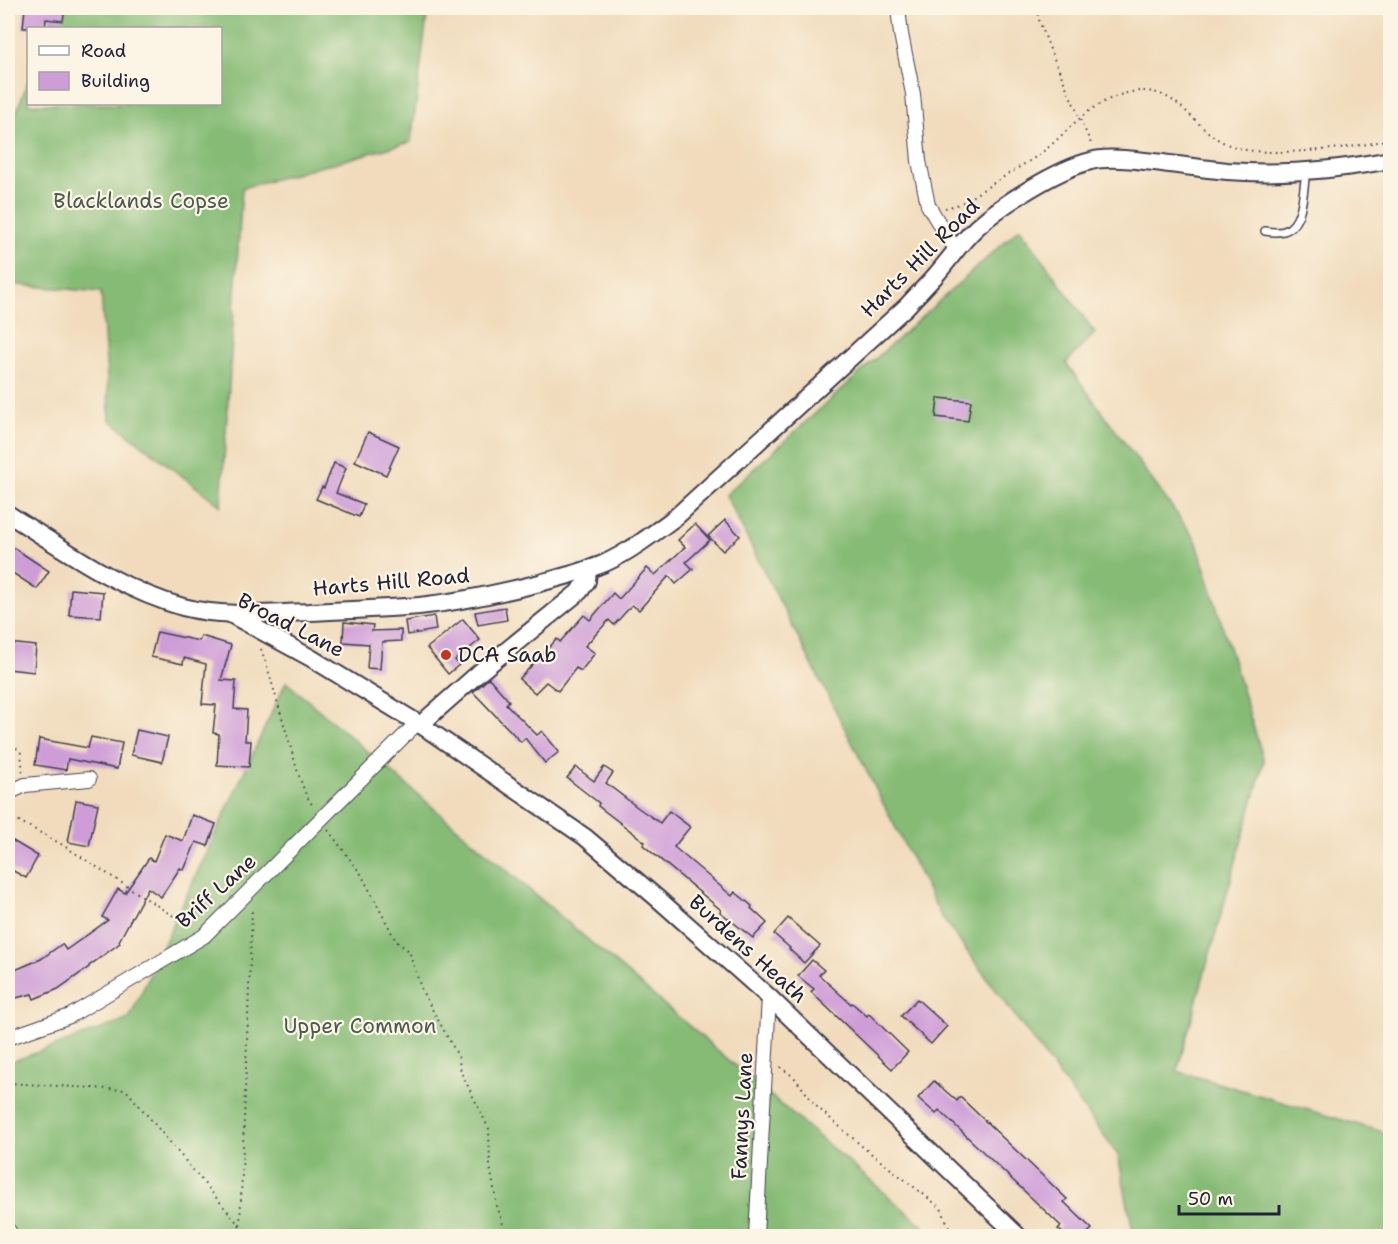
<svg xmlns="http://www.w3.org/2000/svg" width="1398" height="1244" font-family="'Shantell Sans',sans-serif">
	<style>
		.forest { fill: #86bb76; stroke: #546e58; stroke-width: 1.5 }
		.building { fill: #ce9dd8 }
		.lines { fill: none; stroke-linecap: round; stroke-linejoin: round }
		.service-casing { stroke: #413e4e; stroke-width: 10 }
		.minor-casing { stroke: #413e4e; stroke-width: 16 }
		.tertiary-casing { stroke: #413e4e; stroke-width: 20 }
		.path { stroke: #413e4e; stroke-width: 2; stroke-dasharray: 1.5 4.5; stroke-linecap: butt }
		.service { stroke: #fff; stroke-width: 7 }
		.minor { stroke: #fff; stroke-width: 14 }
		.tertiary { stroke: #fff; stroke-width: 16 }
		.poi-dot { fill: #c8321e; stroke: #fcf5e5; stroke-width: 2 }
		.labels { text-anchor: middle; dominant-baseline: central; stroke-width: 4.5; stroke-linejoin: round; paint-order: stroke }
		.park-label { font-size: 21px; fill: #4a5a53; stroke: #fcf5e5 }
		.street-label { font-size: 21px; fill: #22223b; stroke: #fcf5e5 }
		.poi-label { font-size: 21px; fill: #22223b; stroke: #fcf5e5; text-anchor: start }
	</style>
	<rect width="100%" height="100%" fill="#fcf5e5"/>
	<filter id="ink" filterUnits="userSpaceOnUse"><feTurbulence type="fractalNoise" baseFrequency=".0167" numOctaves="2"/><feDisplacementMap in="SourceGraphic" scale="12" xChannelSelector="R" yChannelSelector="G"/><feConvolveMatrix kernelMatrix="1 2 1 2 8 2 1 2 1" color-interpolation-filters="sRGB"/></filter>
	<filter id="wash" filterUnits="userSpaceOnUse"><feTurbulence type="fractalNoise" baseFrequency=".008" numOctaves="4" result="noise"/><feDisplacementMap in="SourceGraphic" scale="24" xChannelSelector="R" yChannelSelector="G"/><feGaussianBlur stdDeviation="1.35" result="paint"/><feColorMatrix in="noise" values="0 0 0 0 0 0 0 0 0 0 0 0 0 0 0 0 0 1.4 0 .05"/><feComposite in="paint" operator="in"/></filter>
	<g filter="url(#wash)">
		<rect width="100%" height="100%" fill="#f1dbbc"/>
		<g class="forest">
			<polygon points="57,8 428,8 411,142 242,188 221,506 110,420 101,292 8,284 8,135 28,81 28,104 220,104 220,28 49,28"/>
			<polygon points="1020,228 1095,333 1066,363 1196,540 1264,761 1177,1071 1390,1134 1390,1236 1134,1236 1118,1155 941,916 725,495"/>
			<polygon points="286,682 935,1236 8,1236 8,1063 129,1019"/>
		</g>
		<g id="blocks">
			<g class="building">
				<polygon points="25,8 65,8 63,21 46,19 45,28 23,28"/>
				<polygon points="938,398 971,401 968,421 936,417"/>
				<polygon points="368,432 399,446 386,475 355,461"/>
				<polygon points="334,463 346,468 336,493 364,504 359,517 316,499 322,487 324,488"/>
				<polygon points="725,520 740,536 723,551 708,536"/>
				<polygon points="695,524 710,540 686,562 693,569 676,584 669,576 639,610 632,605 614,625 609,620 585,646 595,653 581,671 576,668 558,691 546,682 535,693 519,679 557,639 560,642 584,615 590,620 613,593 619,599 647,568 655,575 685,547 678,540"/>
				<polygon points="14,548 49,571 37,589 8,570 8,557"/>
				<polygon points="71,589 103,592 101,617 69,615"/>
				<polygon points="505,607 507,620 478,625 475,612"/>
				<polygon points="434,616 436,630 407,635 405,621"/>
				<polygon points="463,619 480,640 455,660 459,665 448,674 427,648"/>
				<polygon points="344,622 373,625 372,631 401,630 401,641 382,642 380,669 367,668 369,644 343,642"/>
				<polygon points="157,632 199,641 201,636 231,645 221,680 236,681 234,709 247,710 245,741 251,741 249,767 217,765 219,734 213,733 216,705 202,704 206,664 184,658 183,664 151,657"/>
				<polygon points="8,643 36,646 34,672 8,669"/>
				<polygon points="489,678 509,701 506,704 537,735 542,731 559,752 545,763 525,738 521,742 473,692"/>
				<polygon points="137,730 168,737 162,762 131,755"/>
				<polygon points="91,737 122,743 117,769 68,759 66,770 35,765 39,739 88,748"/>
				<polygon points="576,767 594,781 604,767 613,773 606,783 637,807 660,823 669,811 690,827 674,847 732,896 735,892 752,906 751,908 767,923 753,938 720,912 721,910 643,845 645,842 598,806 599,803 567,778"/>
				<polygon points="76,800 98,804 89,846 68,842"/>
				<polygon points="192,815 216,824 208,846 196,842 184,870 180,868 161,897 148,888 119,941 120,943 89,966 89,967 58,989 34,999 32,994 8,1000 8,973 41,959 62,944 66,950 108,920 102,917 118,889 125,893 149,858 154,861 165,834 183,841"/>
				<polygon points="8,838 38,856 26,878 8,868"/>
				<polygon points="788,918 820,946 804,963 789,949 790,948 774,934"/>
				<polygon points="812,960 824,970 819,975 851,1004 852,1003 867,1016 869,1014 908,1052 892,1069 811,992 814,989 798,976"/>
				<polygon points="917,999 947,1026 931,1044 901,1016"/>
				<polygon points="934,1081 957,1101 960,1097 1067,1199 1064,1202 1092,1229 1084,1236 1066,1236 1058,1229 1061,1226 939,1110 936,1114 918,1098"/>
			</g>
		</g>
	</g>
	<g filter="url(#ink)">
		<use href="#blocks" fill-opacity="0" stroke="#413e4e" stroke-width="1.5"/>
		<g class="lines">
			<g class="service-casing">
				<path id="service" d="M 1265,231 C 1271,232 1277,233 1284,231 C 1304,225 1303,189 1306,171"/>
			</g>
			<g class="minor-casing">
				<g id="minor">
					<polyline points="898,8 901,34 913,94 919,161 928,205 947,237 957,249"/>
					<polyline points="8,793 25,785 89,779"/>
					<polyline points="8,1038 70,1016 204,936 417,723"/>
					<polyline points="8,1230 12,1236"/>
					<polyline points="756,1236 769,997"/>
				</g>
			</g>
			<g class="tertiary-casing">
				<g id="tertiary">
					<path d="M 8,514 C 64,549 118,589 183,607 C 225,618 268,613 310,612 C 346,610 383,609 419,606 C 460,602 500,593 540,583 C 561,577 584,572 605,563 C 631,551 654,533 677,516 L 907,306 C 916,296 926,286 935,276 C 949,260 961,242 977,227 C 1002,204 1058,169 1091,161 C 1105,157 1121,159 1136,160 C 1166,163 1197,168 1227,171 C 1281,175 1337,170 1390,160"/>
					<polyline points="232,615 311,658 421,725 585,837 657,898 769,997 1018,1236"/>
					<polyline points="421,725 430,716 480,672 580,591 587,581 588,569"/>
				</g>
			</g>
			<g class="path">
				<polyline points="1037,8 1039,20 1051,52 1092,146"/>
				<path d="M 945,208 L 960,204 C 979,192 999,180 1018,168 C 1027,162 1037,157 1045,150 C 1057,141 1067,129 1079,119 C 1091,108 1110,97 1127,93 C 1180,80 1192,133 1232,146 C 1248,152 1265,152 1282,152 C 1319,151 1354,148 1390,139"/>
				<polyline points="261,649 267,666 299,776 306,795 314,808"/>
				<polyline points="8,739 21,753 23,773"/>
				<polyline points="8,815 61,844 192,928"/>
				<polyline points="328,830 361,874 396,941 409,951 422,991 458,1056 461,1072 489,1129 490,1166 497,1206 507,1236"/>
				<polyline points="780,1067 794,1077 816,1106 864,1148 941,1208 953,1236"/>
				<polyline points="8,1083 126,1090 240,1226 252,1236"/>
				<polyline points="236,1236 240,1226 252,908"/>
			</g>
			<use href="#service" class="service"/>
			<use href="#minor" class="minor"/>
			<use href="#tertiary" class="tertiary"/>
		</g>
	</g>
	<circle class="poi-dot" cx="446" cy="655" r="6"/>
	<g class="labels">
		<g class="park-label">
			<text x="141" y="201">Blacklands Copse</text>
			<text x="360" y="1026">Upper Common</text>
		</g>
		<g class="street-label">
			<text transform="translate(920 258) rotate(-45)">Harts Hill Road</text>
			<text transform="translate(391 582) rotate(-5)">Harts Hill Road</text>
			<text transform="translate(291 625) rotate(27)">Broad Lane</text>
			<text transform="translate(216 891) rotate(-42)">Briff Lane</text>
			<text transform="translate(748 949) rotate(42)">Burdens Heath</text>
			<text transform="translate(742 1116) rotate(-87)">Fannys Lane</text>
		</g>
		<g class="poi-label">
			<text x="458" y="655">DCA Saab</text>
		</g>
	</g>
	<rect width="1398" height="1244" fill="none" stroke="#fcf5e5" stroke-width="30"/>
	<rect x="27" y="27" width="195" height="78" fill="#fcf5e5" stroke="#a5a1a1" stroke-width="1.5"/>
	<rect x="39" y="46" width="30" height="9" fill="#ffffff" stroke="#a5a1a1" stroke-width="1.5"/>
	<text x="81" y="57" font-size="18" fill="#22223b">Road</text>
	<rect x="39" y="72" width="30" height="18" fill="#ce9dd8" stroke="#a5a1a1" stroke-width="1.5"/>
	<text x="81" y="87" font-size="18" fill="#22223b">Building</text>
	<path d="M1179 1205v9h100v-9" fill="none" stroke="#22223b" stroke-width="3"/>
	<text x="1188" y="1205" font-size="18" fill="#22223b" stroke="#fcf5e5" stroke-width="4.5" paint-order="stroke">50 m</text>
</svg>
